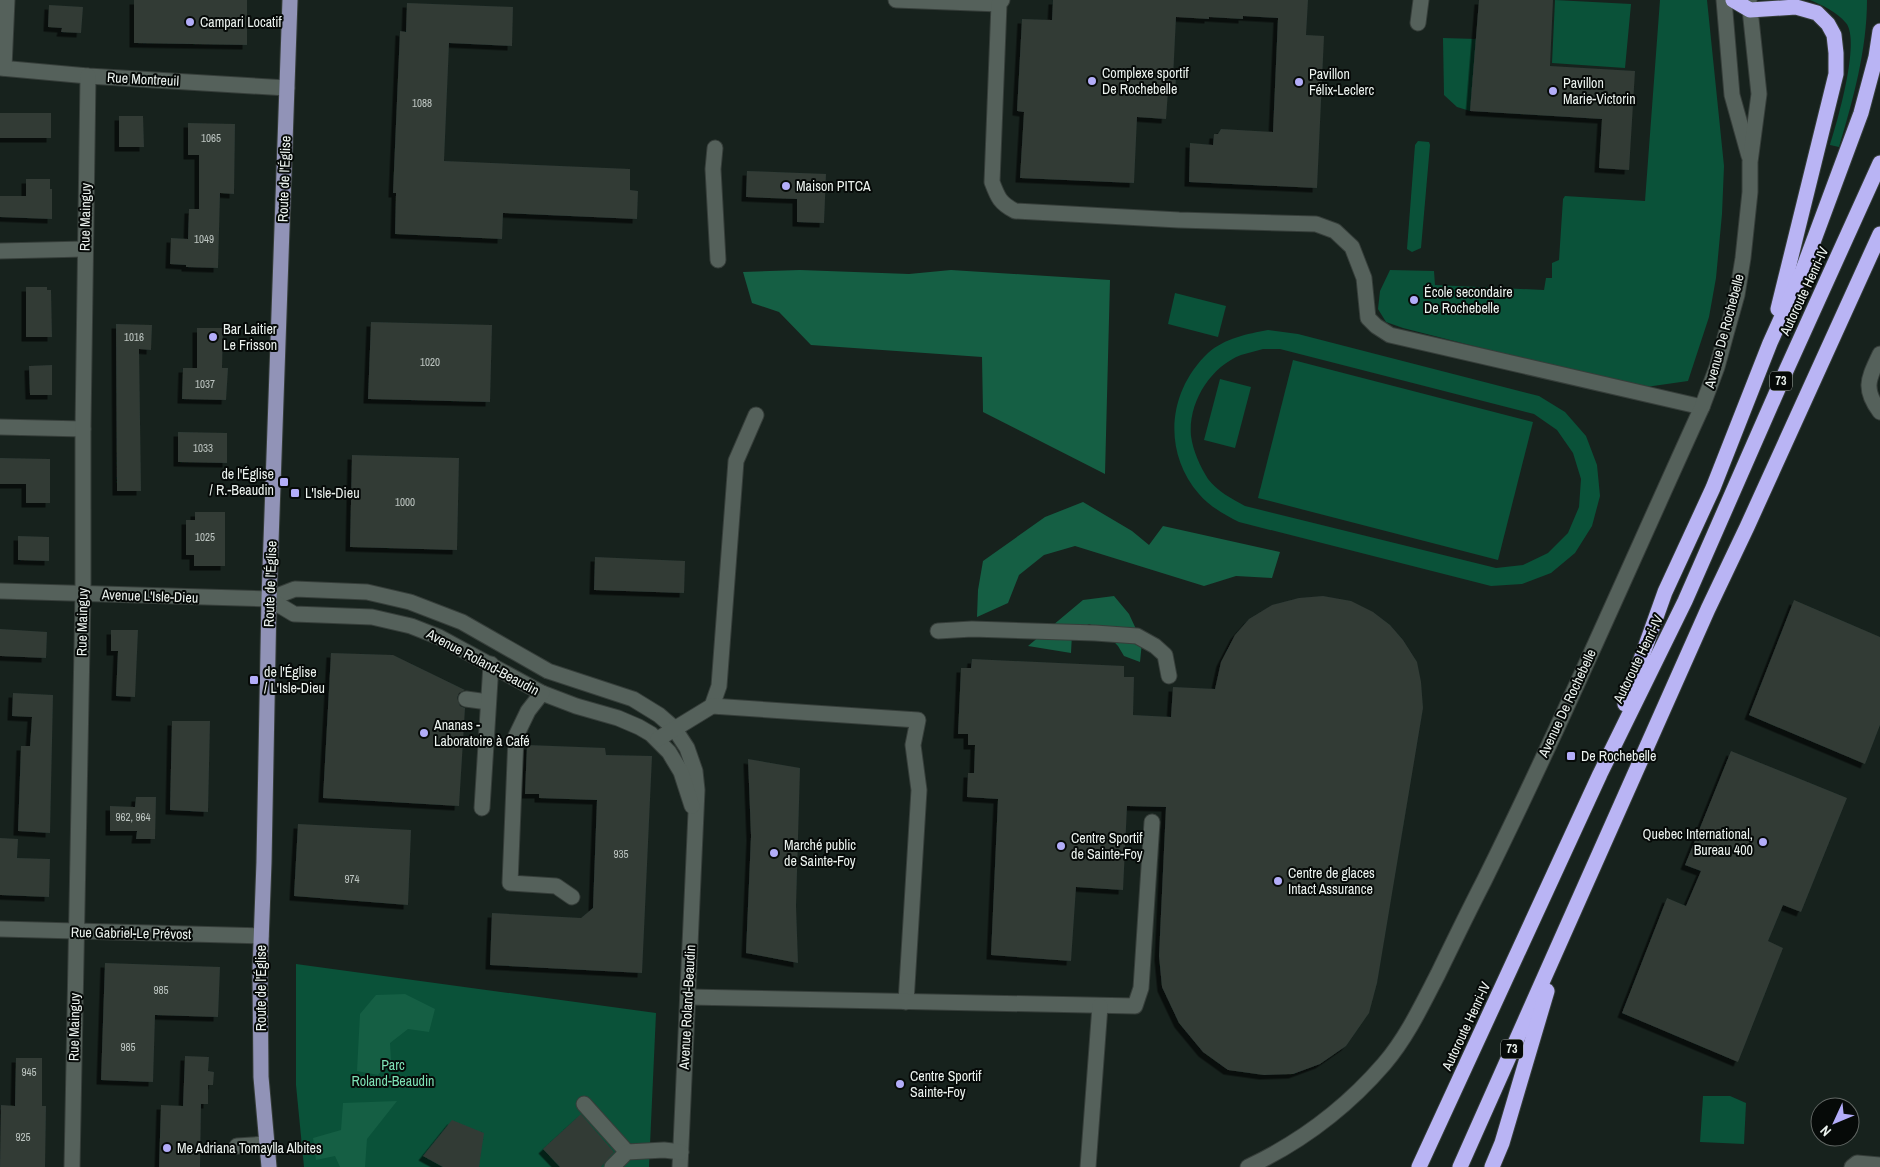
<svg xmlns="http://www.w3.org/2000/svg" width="1880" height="1167" font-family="'Archivo Narrow',sans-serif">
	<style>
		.green { fill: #0a5239; fill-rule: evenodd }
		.forest { fill: #155f44 }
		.building { fill: #303b36; filter: url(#shadow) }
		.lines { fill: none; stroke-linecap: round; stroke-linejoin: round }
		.minor-casing { stroke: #363e3a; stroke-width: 17 }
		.major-casing { stroke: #363e3a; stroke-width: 17 }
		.highway-casing { stroke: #363e3a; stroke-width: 17 }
		.minor { stroke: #55615b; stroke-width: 15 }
		.major { stroke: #9193b7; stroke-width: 15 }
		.highway { stroke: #b9b4f4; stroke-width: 15 }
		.poi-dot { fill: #b3adf9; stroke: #060a08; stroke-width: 2 }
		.labels { text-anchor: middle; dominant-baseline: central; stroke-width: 4; stroke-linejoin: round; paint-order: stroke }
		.number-label { font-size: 11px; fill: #bdc5c1 }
		.shield { fill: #060a08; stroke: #a7adaa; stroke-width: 1 }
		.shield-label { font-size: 12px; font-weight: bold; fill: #ecf3ef }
		.poi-label { font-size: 14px; fill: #ecf3ef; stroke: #060a08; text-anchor: start }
		.street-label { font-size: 14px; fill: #ecf3ef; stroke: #060a08 }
		.park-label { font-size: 14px; fill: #7ee2b6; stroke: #060a08 }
	</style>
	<defs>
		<filter id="shadow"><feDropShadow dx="-4.5" dy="4.5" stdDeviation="0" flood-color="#0009"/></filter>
	</defs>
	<rect width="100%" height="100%" fill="#17221d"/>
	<g class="green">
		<polygon points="1555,0 1631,4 1625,68 1552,63"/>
		<polygon points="1660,0 1707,0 1724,166 1722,214 1716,278 1709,317 1688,381 1639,388 1403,328 1386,322 1378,309 1380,291 1390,270 1434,271 1435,285 1544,290 1546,278 1552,278 1552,263 1559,260 1563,199 1565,196 1645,201"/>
		<path d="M 1810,0 L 1867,0 C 1867,50 1853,100 1839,147 L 1830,145 C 1837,123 1861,41 1846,23 C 1837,12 1822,5 1810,0 Z"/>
		<polygon points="1443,38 1477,39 1470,111 1457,107 1444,95"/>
		<polygon points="1418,141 1429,142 1430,145 1421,248 1412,252 1407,249 1415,145"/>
		<polygon points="1175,293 1226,306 1218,337 1168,324"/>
		<path d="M 1268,330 L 1298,334 L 1539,396 L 1565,412 L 1586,436 L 1597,465 L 1600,496 L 1592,526 L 1575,553 L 1551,573 L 1522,584 L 1491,586 L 1239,522 C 1225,515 1209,506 1199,494 C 1162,451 1168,391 1208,353 C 1225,338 1247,334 1268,330 ZM 1263,349 L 1280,349 L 1534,414 L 1557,430 L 1573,453 L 1581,479 L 1579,507 L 1568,533 L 1548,553 L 1523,565 L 1496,568 L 1245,506 C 1232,499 1217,491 1208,479 C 1200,466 1193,451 1191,436 C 1188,403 1210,367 1241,355 C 1248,353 1256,351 1263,349 Z"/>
		<polygon points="1293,360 1533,422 1498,560 1258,498"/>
		<polygon points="1220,379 1251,387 1235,448 1204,440"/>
		<polygon points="296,964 656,1013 649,1167 304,1167 296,1085"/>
		<polygon points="1703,1096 1730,1096 1746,1103 1744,1144 1700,1142"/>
	</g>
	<g class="forest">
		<polygon points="800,270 909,274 951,270 1110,280 1105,474 983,412 982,357 811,345 779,312 752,303 743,272"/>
		<polygon points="1083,502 1132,531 1149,545 1163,526 1280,552 1272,578 1236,576 1204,586 1075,546 1044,555 1019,575 1008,603 977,617 978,590 983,561 1045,517"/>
		<polygon points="1114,596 1129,614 1142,642 1140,662 1124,656 1118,646 1102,629 1089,624 1072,634 1071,653 1028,646 1083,600"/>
		<polygon points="405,994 435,1009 429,1032 408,1029 390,1043 391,1060 378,1075 357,1071 360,1014 376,995"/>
		<polygon points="397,1101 367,1139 365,1167 340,1167 335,1156 316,1160 313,1138 341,1130 343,1103"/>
	</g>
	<g class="building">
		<polygon points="134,0 247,0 247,45 134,43"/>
		<polygon points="1053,0 1308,0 1306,35 1324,36 1317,188 1189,182 1190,143 1213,145 1214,134 1218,134 1221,129 1273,132 1278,18 1243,16 1243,19 1209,17 1209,19 1176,17 1173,78 1176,78 1175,91 1168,91 1166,119 1137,117 1134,183 1020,178 1024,112 1017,111 1022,19 1052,20"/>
		<polygon points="1479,0 1553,0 1550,66 1635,71 1629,170 1599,168 1602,119 1470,111"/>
		<polygon points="407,3 513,7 512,46 449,43 444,161 630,169 630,190 638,191 637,219 503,213 502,239 395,234 396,193 393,193 400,31 406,32"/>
		<polygon points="49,5 83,7 81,33 61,32 62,28 48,27"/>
		<rect x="0" y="113" width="51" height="25"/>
		<polygon points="119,116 143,116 144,147 119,147"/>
		<polygon points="188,123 235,124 234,194 220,193 218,268 186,267 186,265 170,264 171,238 188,239 189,209 199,209 199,155 188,155"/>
		<polygon points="747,171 826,174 824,223 797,222 797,199 746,197"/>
		<polygon points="26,179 50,179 50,189 52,189 52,219 0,217 0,196 26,196"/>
		<polygon points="26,287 47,287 47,290 51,290 52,337 26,337"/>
		<polygon points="371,322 492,325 490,402 368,399"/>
		<polygon points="116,324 152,325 151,350 139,349 141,491 117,491"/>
		<polygon points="197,328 223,328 222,368 228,368 226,400 182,399 183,368 197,368"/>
		<polygon points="52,365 52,395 30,395 29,366"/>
		<polygon points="178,432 227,433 227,463 178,462"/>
		<polygon points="352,455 459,458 457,550 350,547"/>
		<polygon points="0,458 50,459 50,503 26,503 26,484 0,484"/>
		<polygon points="195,512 225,512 225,566 194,566 194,555 186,555 186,520 195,520"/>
		<polygon points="18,536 49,537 49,561 18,560"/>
		<polygon points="595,557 685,561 684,593 594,590"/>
		<polygon points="1323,596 1351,601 1373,612 1390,625 1403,640 1417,662 1421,682 1423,708 1377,983 1369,1013 1346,1046 1320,1064 1293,1074 1264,1075 1228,1070 1203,1052 1179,1023 1162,987 1159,956 1166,807 1127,806 1123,890 1076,887 1071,961 991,955 998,799 967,797 968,773 974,773 975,745 968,745 968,734 958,734 961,668 971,668 972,659 1124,666 1124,677 1134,677 1133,715 1171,717 1173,687 1215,689 1221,662 1235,635 1249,619 1272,605 1299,598"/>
		<polygon points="1794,600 1880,637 1880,725 1865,764 1749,715"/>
		<polygon points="0,629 47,632 46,658 0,656"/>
		<polygon points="111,630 138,630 135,697 116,696 118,651 111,651"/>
		<polygon points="331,653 393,655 465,690 459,693 457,698 460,706 465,708 459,806 323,798"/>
		<polygon points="13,693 53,695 50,833 18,831 21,746 30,746 32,717 12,716"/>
		<polygon points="172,721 210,721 208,812 170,810"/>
		<polygon points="527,745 605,748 606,755 652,756 642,973 490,965 492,913 581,918 593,908 597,800 539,798 539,794 525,794"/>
		<polygon points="1731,751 1847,798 1801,912 1783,905 1768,941 1783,948 1738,1062 1622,1013 1667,898 1686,906 1701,871 1685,865"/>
		<polygon points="748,759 800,768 796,906 798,963 746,953 751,836"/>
		<polygon points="136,797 156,797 155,839 136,839 137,831 110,831 110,806 135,807"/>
		<polygon points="298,824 411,830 408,905 294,896"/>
		<polygon points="0,838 18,839 17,858 50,859 49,897 0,895"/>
		<polygon points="105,963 220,967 218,1017 155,1015 153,1082 101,1080"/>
		<polygon points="185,1056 209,1057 208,1071 214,1072 213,1085 208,1085 208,1104 201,1104 200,1167 159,1167 161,1105 183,1106"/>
		<polygon points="16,1058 42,1058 42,1106 46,1106 45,1167 0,1167 1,1105 15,1106"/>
		<polygon points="581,1114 614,1152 601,1167 560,1167 543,1149"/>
		<polygon points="452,1120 484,1133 479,1167 443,1167 423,1156"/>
	</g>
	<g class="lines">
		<g class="minor-casing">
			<g id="minor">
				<polyline points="896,0 999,4"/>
				<path d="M 1002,0 L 999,4 L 992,182 C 998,198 1000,203 1015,211 L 1179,220 L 1316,224 L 1335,231 L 1352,247 L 1364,278 L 1368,318 L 1376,326 L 1390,335 L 1702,407"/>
				<polyline points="1724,0 1732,95 1749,156"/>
				<polyline points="1418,23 1421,0"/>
				<polyline points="0,68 88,76 287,88"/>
				<polyline points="4,68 7,0"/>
				<polyline points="715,148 713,169 718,260"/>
				<polyline points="0,251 85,249"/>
				<path d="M 1880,354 C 1869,378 1862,388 1880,412"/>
				<polyline points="0,427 83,429"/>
				<polyline points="0,591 269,599 295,589 367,592 410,602 462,622 548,671 633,699 659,715 674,728 687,748 695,771 697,790 680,1167"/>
				<polyline points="269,599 294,614 372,617 411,626 439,637 542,693 576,706 618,718 639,727 651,734 669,752 681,772 692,806"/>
				<polyline points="938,631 972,629 1095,633 1137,636 1155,646 1165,655 1169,676"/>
				<polyline points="542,693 528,711 516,736 510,883 556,886 572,897"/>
				<polyline points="466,699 488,702"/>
				<polyline points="712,706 719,686 736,461 756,415"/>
				<polyline points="658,739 712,706 918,720 913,745 919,790 906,1002"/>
				<polyline points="482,808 491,664"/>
				<polyline points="0,929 261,936"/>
				<polyline points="688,997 1135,1006 1141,988 1152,822"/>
				<polyline points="584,1104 627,1152"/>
				<polyline points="237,1146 266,1144"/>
				<polyline points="72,1167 83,594 83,429 88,76"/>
				<polyline points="612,1167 627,1152 664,1150 681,1152"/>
				<polyline points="1088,1167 1100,1006"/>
				<path d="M 1248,1167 C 1301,1142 1346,1108 1384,1064 C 1407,1037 1422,1005 1438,974 C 1453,943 1468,912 1484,881 C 1561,725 1630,565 1702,407 L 1717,367 L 1726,334 L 1737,295 L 1743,258 L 1750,192 L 1750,162 L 1759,94 L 1749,0"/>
				<polyline points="1852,1167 1857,1163 1880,1165"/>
			</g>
		</g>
		<g class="major-casing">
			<polyline id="major" points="269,1167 261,1077 260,970 264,862 269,599 290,0"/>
		</g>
		<g class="highway-casing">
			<g id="highway">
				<polyline points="1733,0 1750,10 1796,7 1817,13 1828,24 1834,35 1836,53 1836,74 1778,309"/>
				<polyline points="1625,704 1665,592 1713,488 1770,343 1802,272 1861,113 1876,57 1880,31"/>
				<polyline points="1419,1167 1600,774 1685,601 1785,373 1880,163"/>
				<polyline points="1460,1167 1708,609 1747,527 1880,234"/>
				<polyline points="1492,1167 1502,1143 1547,991"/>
			</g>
		</g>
		<use href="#minor" class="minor"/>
		<use href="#major" class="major"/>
		<use href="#highway" class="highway"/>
	</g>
	<g class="poi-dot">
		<circle cx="190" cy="22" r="5"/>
		<circle cx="1092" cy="81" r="5"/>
		<circle cx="1299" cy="82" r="5"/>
		<circle cx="1553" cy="91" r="5"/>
		<circle cx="786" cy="186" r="5"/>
		<circle cx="1414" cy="300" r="5"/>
		<circle cx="213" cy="337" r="5"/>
		<rect x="279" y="477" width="10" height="10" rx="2.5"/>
		<rect x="290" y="488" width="10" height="10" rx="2.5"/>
		<rect x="249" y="675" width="10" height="10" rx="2.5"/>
		<circle cx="424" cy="733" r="5"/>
		<rect x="1566" y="751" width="10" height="10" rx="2.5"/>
		<circle cx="1763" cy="842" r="5"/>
		<circle cx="1061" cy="846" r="5"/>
		<circle cx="774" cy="853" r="5"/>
		<circle cx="1278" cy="881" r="5"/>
		<circle cx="900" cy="1084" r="5"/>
		<circle cx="167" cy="1148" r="5"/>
	</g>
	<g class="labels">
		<g class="number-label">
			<text x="422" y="103">1088</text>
			<text x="211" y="138">1065</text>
			<text x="204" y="239">1049</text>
			<text x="134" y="337">1016</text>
			<text x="430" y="362">1020</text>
			<text x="205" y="384">1037</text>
			<text x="203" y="448">1033</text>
			<text x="405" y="502">1000</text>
			<text x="205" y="537">1025</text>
			<text x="133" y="817">962, 964</text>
			<text x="621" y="854">935</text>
			<text x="352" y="879">974</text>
			<text x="161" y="990">985</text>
			<text x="128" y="1047">985</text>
			<text x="29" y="1072">945</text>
			<text x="23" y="1137">925</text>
		</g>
		<g class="shield">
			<rect x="1770" y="371.5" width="22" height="19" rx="4"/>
			<rect x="1501" y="1039.5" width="22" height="19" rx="4"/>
		</g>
		<g class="shield-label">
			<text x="1781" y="381">73</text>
			<text x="1512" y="1049">73</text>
		</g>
		<g class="poi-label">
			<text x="200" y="22">Campari Locatif</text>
			<text x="1102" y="73">Complexe sportif<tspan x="1102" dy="16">De Rochebelle</tspan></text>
			<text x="1309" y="74">Pavillon<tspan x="1309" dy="16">Félix-Leclerc</tspan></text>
			<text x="1563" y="83">Pavillon<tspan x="1563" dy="16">Marie-Victorin</tspan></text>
			<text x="796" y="186">Maison PITCA</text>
			<text x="1424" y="292">École secondaire<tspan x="1424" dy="16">De Rochebelle</tspan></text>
			<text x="223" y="329">Bar Laitier<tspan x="223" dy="16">Le Frisson</tspan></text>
			<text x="274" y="474" text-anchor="end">de l'Église<tspan x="274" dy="16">/ R.-Beaudin</tspan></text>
			<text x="305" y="493">L'Isle-Dieu</text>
			<text x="264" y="672">de l'Église<tspan x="264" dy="16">/ L'Isle-Dieu</tspan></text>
			<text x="434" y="725">Ananas -<tspan x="434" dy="16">Laboratoire à Café</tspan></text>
			<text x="1581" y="756">De Rochebelle</text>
			<text x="1753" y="834" text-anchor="end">Quebec International,<tspan x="1753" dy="16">Bureau 400</tspan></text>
			<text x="1071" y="838">Centre Sportif<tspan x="1071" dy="16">de Sainte-Foy</tspan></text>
			<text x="784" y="845">Marché public<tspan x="784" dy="16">de Sainte-Foy</tspan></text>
			<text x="1288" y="873">Centre de glaces<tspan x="1288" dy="16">Intact Assurance</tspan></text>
			<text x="910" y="1076">Centre Sportif<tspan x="910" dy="16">Sainte-Foy</tspan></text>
			<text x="177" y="1148">Me Adriana Tomaylla Albites</text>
		</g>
		<g class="street-label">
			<text transform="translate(143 79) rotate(3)">Rue Montreuil</text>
			<text transform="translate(284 179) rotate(-88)">Route de l'Église</text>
			<text transform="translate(85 217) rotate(-89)">Rue Mainguy</text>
			<text transform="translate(1804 291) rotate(-65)">Autoroute Henri-IV</text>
			<text transform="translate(1724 331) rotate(-75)">Avenue De Rochebelle</text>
			<text transform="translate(270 584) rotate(-88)">Route de l'Église</text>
			<text transform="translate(150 596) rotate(2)">Avenue L'Isle-Dieu</text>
			<text transform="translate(82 622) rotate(-89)">Rue Mainguy</text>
			<text transform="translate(1638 659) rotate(-64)">Autoroute Henri-IV</text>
			<text transform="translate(483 662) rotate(28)">Avenue Roland-Beaudin</text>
			<text transform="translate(1567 703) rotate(-65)">Avenue De Rochebelle</text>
			<text transform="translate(131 933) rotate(1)">Rue Gabriel-Le Prévost</text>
			<text transform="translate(261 988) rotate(-90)">Route de l'Église</text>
			<text transform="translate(687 1007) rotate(-87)">Avenue Roland-Beaudin</text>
			<text transform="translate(1466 1026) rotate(-65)">Autoroute Henri-IV</text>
			<text transform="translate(74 1027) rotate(-89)">Rue Mainguy</text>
		</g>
		<g class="park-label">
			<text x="393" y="1065">Parc<tspan x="393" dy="16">Roland-Beaudin</tspan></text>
		</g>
	</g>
	<g transform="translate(1835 1122) rotate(226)"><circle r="24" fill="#060a08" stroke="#626764"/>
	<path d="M0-4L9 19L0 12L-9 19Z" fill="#b3adf9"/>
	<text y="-8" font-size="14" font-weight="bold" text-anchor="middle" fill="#ecf3ef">N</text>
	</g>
</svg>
